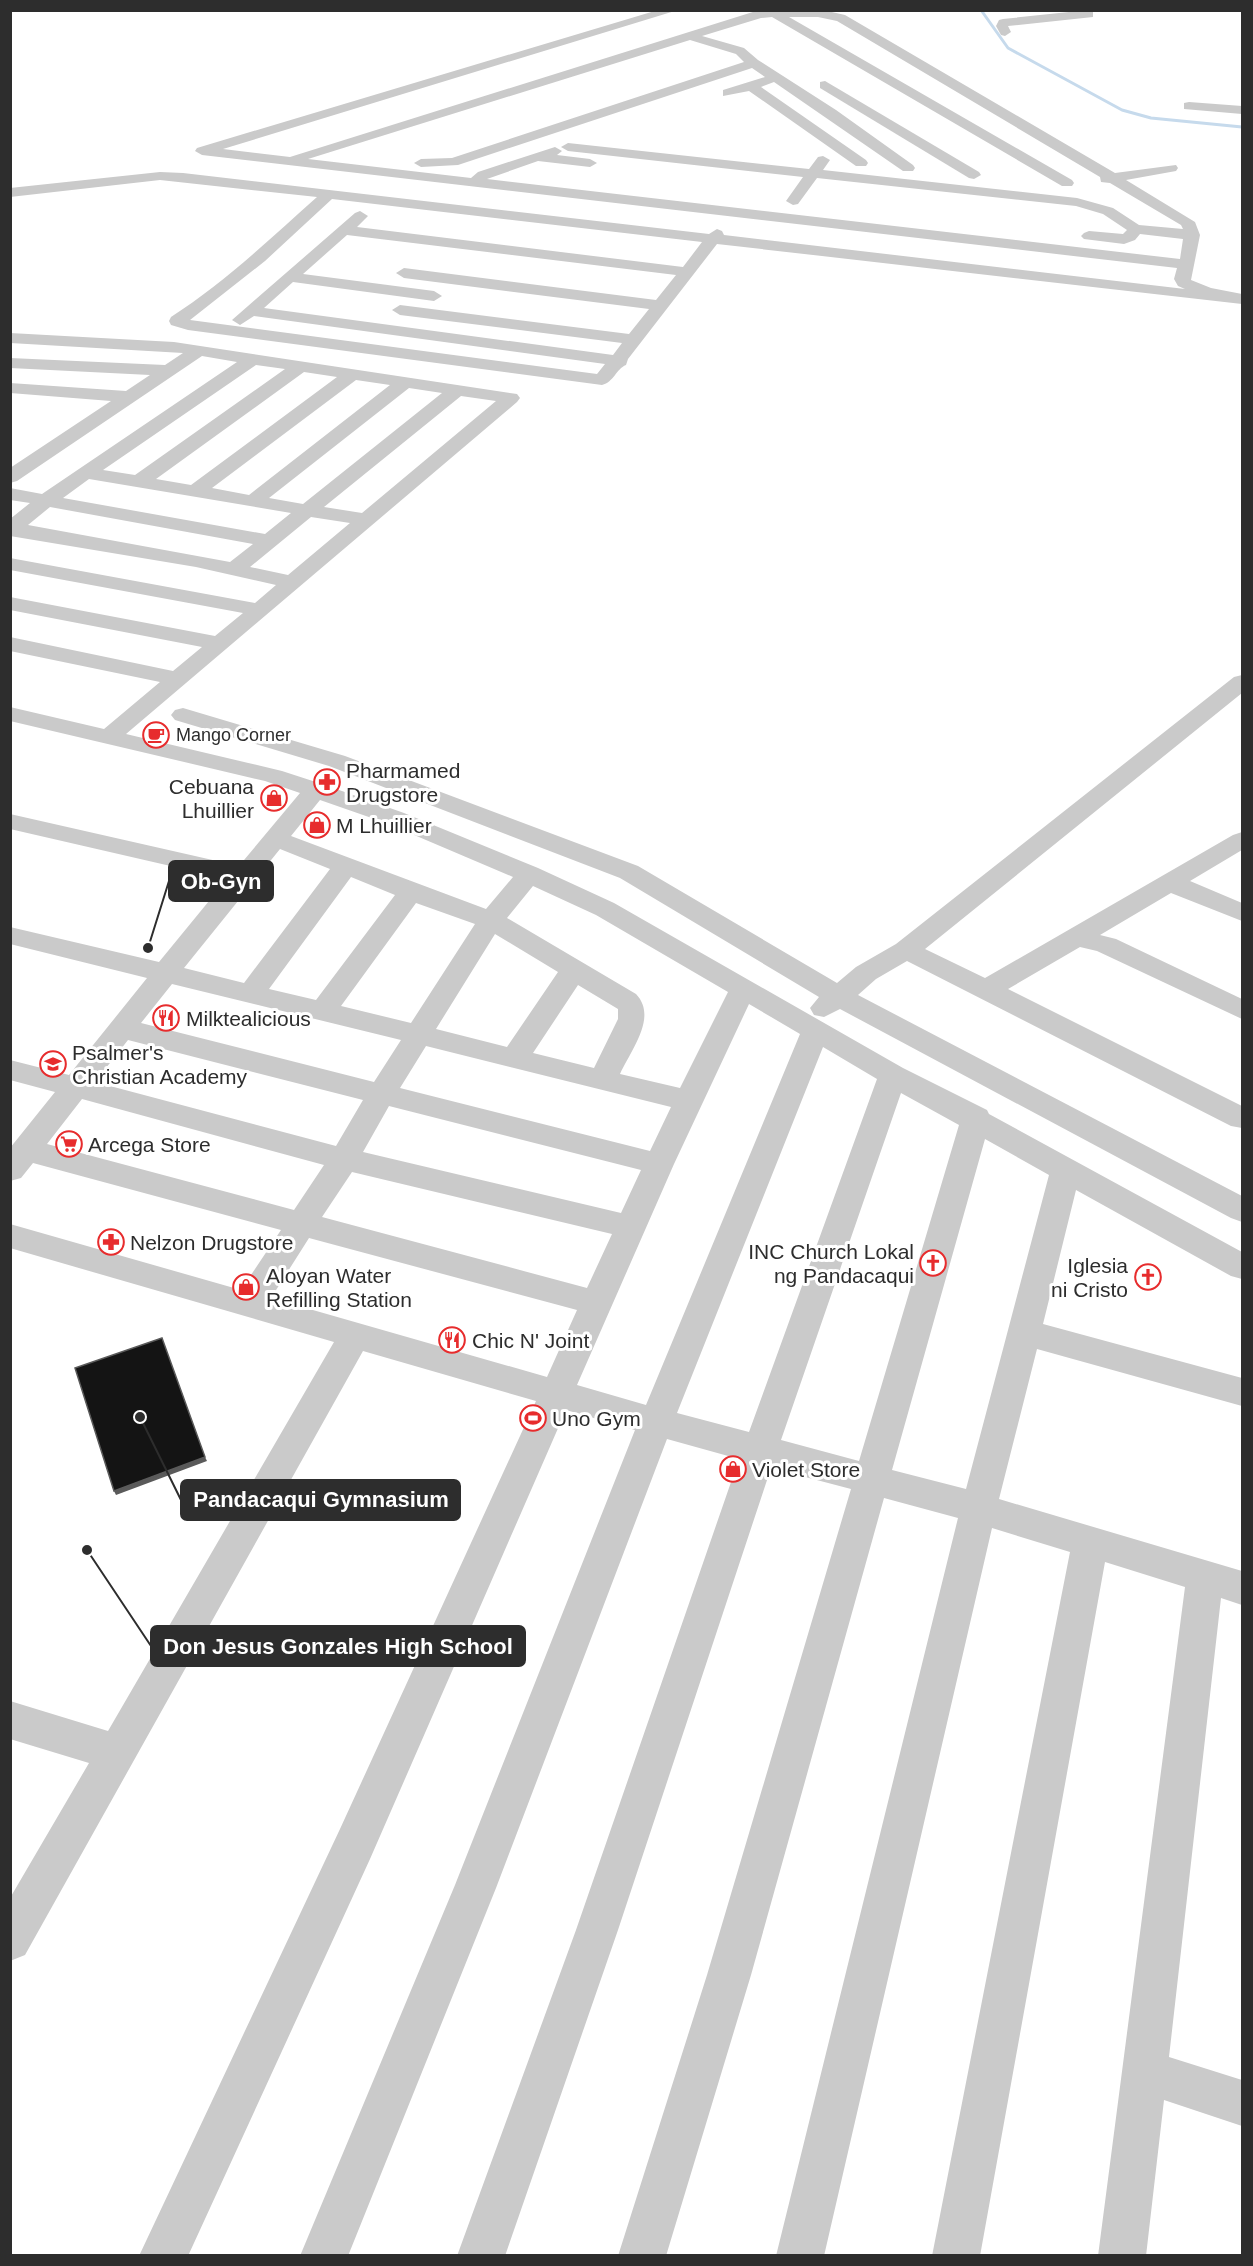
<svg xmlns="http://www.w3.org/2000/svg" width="1253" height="2266" font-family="Arial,sans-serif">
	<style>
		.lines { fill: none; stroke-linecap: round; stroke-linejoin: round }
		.stream { stroke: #c6daec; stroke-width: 3 }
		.minor { fill: #cacaca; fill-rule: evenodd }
		.shaded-wall { fill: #5a5a5a }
		.building { fill: #141414; stroke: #5a5a5a; stroke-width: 1.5 }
		.labels { text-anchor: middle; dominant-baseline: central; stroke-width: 6; stroke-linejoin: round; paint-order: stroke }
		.far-poi-label { font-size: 18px; fill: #2d2d2d; stroke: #fff; text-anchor: start }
		.poi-label { font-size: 21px; fill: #2d2d2d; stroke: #fff; text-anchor: start }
		.leader { fill: none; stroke: #2d2d2d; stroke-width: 2 }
		.callout-dot { fill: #2d2d2d; stroke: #fff; stroke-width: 2 }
		.callout { fill: #2d2d2d; stroke: #2d2d2d; stroke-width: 2 }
		.callout-label { font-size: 22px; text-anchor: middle; font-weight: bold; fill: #fff }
	</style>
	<rect width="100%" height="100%" fill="#fff"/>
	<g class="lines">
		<polyline class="stream" points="981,10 1008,48 1122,110 1151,118 1242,127"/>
		<g class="minor">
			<path d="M 658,10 L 678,10 L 223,149 L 290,157 L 756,11 L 823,10 L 845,15 L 1115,173 L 1176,165 L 1178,168 L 1176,171 L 1126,180 L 1195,222 L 1200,235 L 1191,280 L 1211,288 L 1242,294 L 1242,304 L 717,244 L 628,359 L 626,365 C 616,369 614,382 602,385 L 188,330 L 171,325 L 169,321 L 171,317 C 224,283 270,239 317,197 L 160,180 L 10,197 L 10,188 L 160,172 L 183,173 L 709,234 L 717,229 L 722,231 L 724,235 L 1185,289 L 1178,286 L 1174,279 L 1177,268 L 202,155 L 195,151 L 197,148 ZM 772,17 L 1062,186 L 1072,186 L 1074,183 L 1072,180 L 789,17 L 818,17 L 837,21 L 1100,177 L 1101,182 L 1110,183 L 1181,225 L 1183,229 L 1139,225 L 1113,208 L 1077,198 L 823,170 L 830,160 L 823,156 L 818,157 L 809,169 L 568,143 L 561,147 L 568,151 L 803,177 L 786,201 L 793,205 L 798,204 L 817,178 L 1076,206 L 1103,214 L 1127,230 L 1123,234 L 1089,231 L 1084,233 L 1081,236 L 1084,239 L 1124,244 L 1135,240 L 1140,234 L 1183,239 L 1180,259 L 487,179 L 538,161 L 590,167 L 597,163 L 590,159 L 557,155 L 562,151 L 555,147 L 478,172 L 471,178 L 308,159 L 690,40 L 736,54 L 744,62 L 452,158 L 421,159 L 414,163 L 421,167 L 458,165 L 752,68 L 765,77 L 723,90 L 723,96 L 749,91 L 856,166 L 866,166 L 868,163 L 866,160 L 761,87 L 774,82 L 903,171 L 913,171 L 915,168 L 913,165 L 836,110 L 758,60 L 744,48 L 702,36 L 761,18 ZM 332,199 L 702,242 L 683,267 L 357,227 L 368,216 L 360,211 L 355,213 L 232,320 L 240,325 L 254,316 L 605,364 L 597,374 L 190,320 L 265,261 ZM 347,235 L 676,275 L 656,300 L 404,268 L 396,273 L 404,278 L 649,309 L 629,334 L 400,305 L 392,310 L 400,315 L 622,343 L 613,355 L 264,308 L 293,282 L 434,301 L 442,296 L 434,291 L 303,274 Z"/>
			<polygon points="1088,10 1093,11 1093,17 1008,26 1011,32 1005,36 1001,35 996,26 999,20 1003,19"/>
			<polygon points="825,81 979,172 981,175 974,179 969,178 820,88 820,82"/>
			<polygon points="1189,102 1242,106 1242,114 1184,109 1184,103"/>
			<path d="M 10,333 L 174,342 L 517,394 L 520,398 L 517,402 L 126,734 L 282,771 L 325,785 L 404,813 L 538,868 L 614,903 L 903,1068 L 987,1110 L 989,1114 L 1242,1252 L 1242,1279 L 1231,1276 L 1076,1190 L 1043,1324 L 1242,1378 L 1242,1406 L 1037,1349 L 999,1499 L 1242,1571 L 1242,1605 L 1221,1598 L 1169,2057 L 1242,2080 L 1242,2126 L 1164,2100 L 1146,2256 L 1098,2256 L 1185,1587 L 1105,1562 L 980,2256 L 932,2256 L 1070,1552 L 992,1528 L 824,2256 L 776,2256 L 958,1518 L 884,1498 L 751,1975 L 666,2256 L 618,2256 L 707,1975 L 851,1489 L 771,1468 L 618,1930 L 505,2256 L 457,2256 L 576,1930 L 739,1459 L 667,1439 L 496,1888 L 348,2256 L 300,2256 L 455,1885 L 635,1430 L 566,1410 L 370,1859 L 188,2256 L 139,2256 L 340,1829 L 536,1401 L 363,1351 L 25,1955 L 10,1961 L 10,1898 L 89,1763 L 10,1739 L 10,1701 L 108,1731 L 334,1342 L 10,1248 L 10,1224 L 241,1290 L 281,1230 L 33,1163 L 21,1178 L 10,1181 L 10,1148 L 55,1092 L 10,1080 L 10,1060 L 69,1075 L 147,978 L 10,944 L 10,927 L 159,962 L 227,879 L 10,829 L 10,814 L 239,866 L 300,793 L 265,781 L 10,721 L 10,707 L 104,729 L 160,682 L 10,651 L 10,637 L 173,671 L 202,647 L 10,610 L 10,597 L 215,636 L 243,613 L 10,570 L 10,558 L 255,603 L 276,585 L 196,567 L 10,536 L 10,519 L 30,503 L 10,500 L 10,488 L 42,494 L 237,362 L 202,356 L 17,481 L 10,483 L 10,468 L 111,401 L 10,393 L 10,383 L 126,391 L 150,375 L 10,368 L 10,358 L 165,365 L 183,353 L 10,343 ZM 256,365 L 285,369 L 135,475 L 103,470 ZM 304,372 L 337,377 L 191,485 L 156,479 ZM 356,380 L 390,385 L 249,495 L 212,488 ZM 409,388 L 442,393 L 303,504 L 269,498 ZM 461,396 L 496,401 L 362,513 L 324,507 ZM 89,479 L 291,513 L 265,534 L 63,498 ZM 50,507 L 253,544 L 230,562 L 28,525 ZM 311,517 L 350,523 L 288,575 L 250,567 ZM 320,800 L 386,823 L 513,877 L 486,909 L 291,836 ZM 280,849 L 330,869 L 244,983 L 184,968 ZM 351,877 L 395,895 L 316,1000 L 269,989 ZM 533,886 L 596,915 L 728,992 L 680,1088 L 620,1074 C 631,1050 658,1017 636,994 L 507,918 ZM 416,903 L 475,924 L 411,1023 L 341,1006 ZM 495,934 L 558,972 L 507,1047 L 436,1029 ZM 172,984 L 401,1040 L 374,1082 L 141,1023 ZM 578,985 L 618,1009 L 618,1019 L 594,1068 L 533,1053 ZM 749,1004 L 800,1034 L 646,1405 L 577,1385 L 674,1164 ZM 128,1040 L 363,1100 L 336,1146 L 95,1082 ZM 426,1046 L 671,1107 L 650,1151 L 400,1088 ZM 823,1047 L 877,1079 L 749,1432 L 677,1413 ZM 901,1093 L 959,1125 L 859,1461 L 781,1440 ZM 82,1099 L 324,1165 L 294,1210 L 47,1144 ZM 389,1106 L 641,1170 L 621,1213 L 363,1152 ZM 985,1139 L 1049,1175 L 966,1489 L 892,1470 ZM 352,1172 L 612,1234 L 587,1288 L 322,1217 ZM 309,1238 L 577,1310 L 547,1377 L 271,1298 Z"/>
			<polygon points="1242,675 1242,693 925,949 985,978 1233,835 1242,832 1242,850 1190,881 1242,903 1242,921 1171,893 1100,935 1116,939 1242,999 1242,1019 1097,951 1080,947 1008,989 1242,1106 1242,1128 1231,1126 907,961 876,979 858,995 1242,1196 1242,1222 1231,1218 840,1009 824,1017 814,1015 810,1008 819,997 620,878 329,766 175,720 171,715 175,710 183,708 345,756 638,866 837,983 856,967 896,944 1234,677"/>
		</g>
	</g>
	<polygon class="shaded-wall" points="205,1457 207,1461 116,1495 114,1491"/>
	<polygon class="building" points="162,1338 205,1457 114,1491 75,1368"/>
	<defs>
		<g id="cafe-ring" transform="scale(1.35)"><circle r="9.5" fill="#fff" stroke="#e72c2d" stroke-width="1.5"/><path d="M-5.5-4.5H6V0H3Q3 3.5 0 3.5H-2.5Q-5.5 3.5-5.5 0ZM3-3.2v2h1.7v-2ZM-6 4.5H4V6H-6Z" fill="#e72c2d"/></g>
		<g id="pharmacy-ring" transform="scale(1.35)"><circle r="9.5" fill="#fff" stroke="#e72c2d" stroke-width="1.5"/><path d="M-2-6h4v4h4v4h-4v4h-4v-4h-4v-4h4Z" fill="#e72c2d"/></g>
		<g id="shop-ring" transform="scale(1.35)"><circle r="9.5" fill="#fff" stroke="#e72c2d" stroke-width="1.5"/><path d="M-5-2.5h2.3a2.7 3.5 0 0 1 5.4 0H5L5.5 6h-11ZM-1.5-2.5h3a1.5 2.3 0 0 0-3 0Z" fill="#e72c2d"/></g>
		<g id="restaurant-ring" transform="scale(1.35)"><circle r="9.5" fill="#fff" stroke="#e72c2d" stroke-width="1.5"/><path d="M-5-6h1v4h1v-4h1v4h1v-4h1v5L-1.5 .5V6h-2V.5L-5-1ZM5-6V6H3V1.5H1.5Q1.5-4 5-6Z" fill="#e72c2d"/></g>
		<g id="school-ring" transform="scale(1.35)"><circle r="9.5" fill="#fff" stroke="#e72c2d" stroke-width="1.5"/><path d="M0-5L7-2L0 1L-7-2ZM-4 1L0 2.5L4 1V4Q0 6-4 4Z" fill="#e72c2d"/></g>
		<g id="supermarket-ring" transform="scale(1.35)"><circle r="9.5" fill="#fff" stroke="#e72c2d" stroke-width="1.5"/><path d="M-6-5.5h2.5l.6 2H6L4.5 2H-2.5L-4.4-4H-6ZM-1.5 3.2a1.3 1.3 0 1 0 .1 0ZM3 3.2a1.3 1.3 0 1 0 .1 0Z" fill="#e72c2d"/></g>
		<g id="church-ring" transform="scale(1.35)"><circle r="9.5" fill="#fff" stroke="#e72c2d" stroke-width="1.5"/><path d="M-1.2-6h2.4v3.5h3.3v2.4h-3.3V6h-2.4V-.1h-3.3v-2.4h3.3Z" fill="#e72c2d"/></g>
		<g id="stadium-ring" transform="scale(1.35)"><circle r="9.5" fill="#fff" stroke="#e72c2d" stroke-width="1.5"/><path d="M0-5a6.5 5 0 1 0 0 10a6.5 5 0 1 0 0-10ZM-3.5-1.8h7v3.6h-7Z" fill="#e72c2d"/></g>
	</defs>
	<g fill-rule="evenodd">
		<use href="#cafe-ring" x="156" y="735"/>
		<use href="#pharmacy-ring" x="327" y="782"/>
		<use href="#shop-ring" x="274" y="798"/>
		<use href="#shop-ring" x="317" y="825"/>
		<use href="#restaurant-ring" x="166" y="1018"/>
		<use href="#school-ring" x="53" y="1064"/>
		<use href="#supermarket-ring" x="69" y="1144"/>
		<use href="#pharmacy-ring" x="111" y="1242"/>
		<use href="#church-ring" x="933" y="1263"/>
		<use href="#church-ring" x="1148" y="1277"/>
		<use href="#shop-ring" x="246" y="1287"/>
		<use href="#restaurant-ring" x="452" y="1340"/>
		<use href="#stadium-ring" x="533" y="1418"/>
		<use href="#shop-ring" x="733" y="1469"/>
	</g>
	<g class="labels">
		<g class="far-poi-label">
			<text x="176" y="735">Mango Corner</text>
		</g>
		<g class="poi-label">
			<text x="346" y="770">Pharmamed<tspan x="346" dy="24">Drugstore</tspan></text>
			<text x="254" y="786" text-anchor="end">Cebuana<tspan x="254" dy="24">Lhuillier</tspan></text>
			<text x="336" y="825">M Lhuillier</text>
			<text x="186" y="1018">Milktealicious</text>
			<text x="72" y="1052">Psalmer's<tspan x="72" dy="24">Christian Academy</tspan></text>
			<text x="88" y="1144">Arcega Store</text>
			<text x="130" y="1242">Nelzon Drugstore</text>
			<text x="914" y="1251" text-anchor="end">INC Church Lokal<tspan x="914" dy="24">ng Pandacaqui</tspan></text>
			<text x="1128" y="1265" text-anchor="end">Iglesia<tspan x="1128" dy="24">ni Cristo</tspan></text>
			<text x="266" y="1275">Aloyan Water<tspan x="266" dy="24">Refilling Station</tspan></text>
			<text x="472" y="1340">Chic N' Joint</text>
			<text x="552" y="1418">Uno Gym</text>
			<text x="752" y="1469">Violet Store</text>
		</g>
	</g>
	<path class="leader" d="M148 948L169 881M140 1417L181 1500M87 1550L151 1646"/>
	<g class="callout-dot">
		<circle cx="148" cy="948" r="6"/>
		<circle cx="140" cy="1417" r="6"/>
		<circle cx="87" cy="1550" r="6"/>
	</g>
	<g class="callout">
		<rect x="169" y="861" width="104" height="40" rx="6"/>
		<rect x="181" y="1480" width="279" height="40" rx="6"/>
		<rect x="151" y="1626" width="374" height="40" rx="6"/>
	</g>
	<g class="callout-label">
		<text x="221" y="889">Ob-Gyn</text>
		<text x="321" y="1507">Pandacaqui Gymnasium</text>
		<text x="338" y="1654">Don Jesus Gonzales High School</text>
	</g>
	<rect width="1253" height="2266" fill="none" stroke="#2d2d2d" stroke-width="24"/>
</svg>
